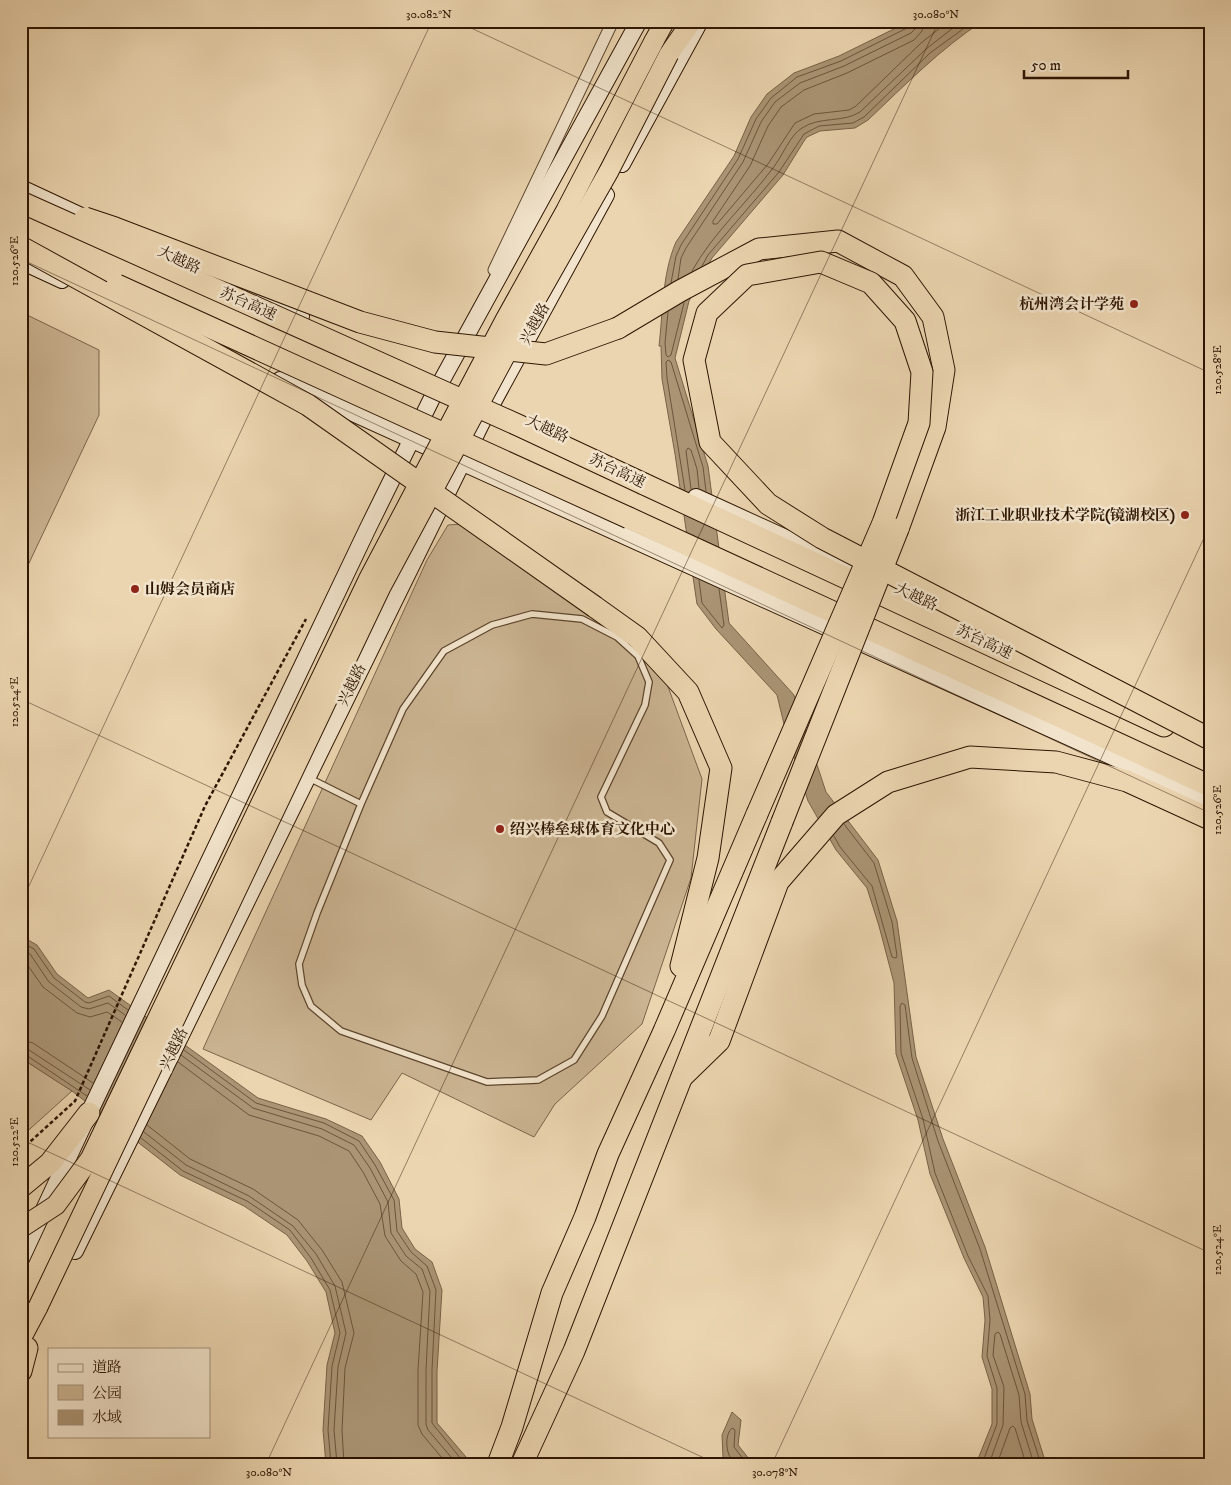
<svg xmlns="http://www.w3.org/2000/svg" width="1231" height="1485" font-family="'IM FELL DW Pica','Noto Serif SC',serif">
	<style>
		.green { fill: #cbb492; stroke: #7c644a }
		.water { fill: #aa9474; stroke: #786146 }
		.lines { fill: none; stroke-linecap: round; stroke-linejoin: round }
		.shore { stroke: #6c543a; stroke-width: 1 }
		.service-casing { stroke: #5c452d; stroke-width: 8 }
		.minor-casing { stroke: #5c452d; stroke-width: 13 }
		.secondary-casing { stroke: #2d1501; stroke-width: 18 }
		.trunk-casing { stroke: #2d1501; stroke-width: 21 }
		.motorway-casing { stroke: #2d1501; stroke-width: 23 }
		.path { stroke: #2d1501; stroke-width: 2.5; stroke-dasharray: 4 2.5; stroke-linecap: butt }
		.service { stroke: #f2e4cc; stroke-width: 5.5 }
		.minor { stroke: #f2e4cc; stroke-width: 11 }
		.secondary { stroke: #f2e4cc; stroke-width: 16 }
		.trunk { stroke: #ebd5b0; stroke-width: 19 }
		.motorway { stroke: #ebd5b0; stroke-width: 21 }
		.trunk-bridge-casing { stroke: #2d1501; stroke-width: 21; stroke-linecap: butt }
		.motorway-bridge-casing { stroke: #2d1501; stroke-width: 23; stroke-linecap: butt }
		.trunk-bridge { stroke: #ebd5b0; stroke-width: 19 }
		.motorway-bridge { stroke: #ebd5b0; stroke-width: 21 }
		.ticks { fill: none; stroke: #2d1501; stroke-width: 1; stroke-opacity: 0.45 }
		.poi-dot { fill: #8f2418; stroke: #f2e4cc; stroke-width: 2 }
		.labels { text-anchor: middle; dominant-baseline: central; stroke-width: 5; stroke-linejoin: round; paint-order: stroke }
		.street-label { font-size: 15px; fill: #2d1501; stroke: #f2e4cc }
		.poi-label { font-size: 15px; font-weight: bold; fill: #2d1501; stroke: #f2e4cc; text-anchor: end }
		.neatline { fill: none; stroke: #2d1501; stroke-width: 2 }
		.ticks-label { font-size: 12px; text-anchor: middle; fill: #2d1501 }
	</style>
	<rect width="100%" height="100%" fill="#ebd5b0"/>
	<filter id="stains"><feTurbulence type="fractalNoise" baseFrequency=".004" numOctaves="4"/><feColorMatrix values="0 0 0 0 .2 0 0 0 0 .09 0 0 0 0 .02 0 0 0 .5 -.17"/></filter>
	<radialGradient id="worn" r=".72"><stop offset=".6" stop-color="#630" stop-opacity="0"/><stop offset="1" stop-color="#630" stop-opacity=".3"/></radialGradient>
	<g class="green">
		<polygon points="21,312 99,350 99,415 21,580"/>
		<polygon points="462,524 637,647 667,684 702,779 691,878 642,1024 555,1104 534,1137 402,1073 371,1120 203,1049 427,560 448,525"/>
		<polygon points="21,1058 72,1091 21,1137"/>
	</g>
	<g class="water">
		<path d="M 910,21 L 983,21 C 940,49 905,85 868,120 L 855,128 L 820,131 L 807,137 L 804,141 L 783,175 L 712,258 L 689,301 L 675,358 L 708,466 L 729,623 L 794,695 L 826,792 L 878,860 L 897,921 L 916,1057 L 943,1139 L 985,1247 L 1030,1394 L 1032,1419 L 1046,1464 L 976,1464 L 992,1424 L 992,1389 L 982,1357 L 985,1320 L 983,1297 L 964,1258 L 930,1174 L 918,1120 L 896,1054 L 894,983 L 879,926 L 867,888 L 836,850 L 808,801 L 785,728 L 777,695 L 716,629 L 697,604 L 675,454 L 662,379 L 661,346 L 659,346 C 663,312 662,274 676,242 L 734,156 L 751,117 L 767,94 L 794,73 L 839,56 Z"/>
		<polygon points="21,936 37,945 57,974 88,998 109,990 258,1098 326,1119 362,1136 380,1162 399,1199 402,1228 415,1249 432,1262 442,1290 437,1371 437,1423 472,1464 326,1464 323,1430 327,1365 335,1333 326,1292 307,1261 287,1235 244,1206 180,1175 72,1091 21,1058"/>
		<polygon points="732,1412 741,1420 738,1445 753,1464 730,1464 723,1457 722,1435"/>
	</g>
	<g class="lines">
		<g class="shore">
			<polyline points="924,21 922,31 914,40 847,73 804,90 781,107 768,126 750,166 713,221 713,224 717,224 768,164 795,123 814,114 849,110 856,106 921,43 949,21"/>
			<polyline points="702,266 708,255 779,172 804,134 819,126 853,123 864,117 930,53 974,21"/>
			<path d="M 692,271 C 713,233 747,203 773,168 C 782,157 790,135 802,128 C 820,116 843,123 860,112 L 926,49 L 962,21"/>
			<polyline points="678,279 681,258 686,248 743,162 761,122 775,102 800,83 844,66 911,33 916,28 917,21"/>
			<polyline points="671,283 676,256 681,245 738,159 756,119 771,98 797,77 841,61 907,28 910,25 911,21"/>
			<polyline points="668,312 665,343 666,355 668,357 671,355 684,303"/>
			<polyline points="691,489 686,451 688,448 691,450 697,469 699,488"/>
			<polyline points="685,490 667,378 666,362 668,360 671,362 703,467 706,491"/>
			<polyline points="699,580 702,603 722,628 724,625 719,589"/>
			<polyline points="834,836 840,847 872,886 892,957 896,958 897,956 892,922 874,863 844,824"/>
			<polyline points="21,942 34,949 54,978 85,1002 89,1003 109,996 128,1010"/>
			<polyline points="21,949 30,954 49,982 81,1007 89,1009 108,1003 125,1015"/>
			<polyline points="21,958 24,960 43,987 77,1013 90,1017 107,1012 122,1022"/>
			<polyline points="21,1040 33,1043 93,1083"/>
			<polyline points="21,1048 29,1050 90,1090"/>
			<polyline points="184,1050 256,1103 324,1123 359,1141 375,1165 394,1200 397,1231 411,1252 427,1266 436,1290 432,1370 432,1423 465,1464"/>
			<polyline points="21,1054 26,1055 87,1096"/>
			<polyline points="181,1055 253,1108 322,1129 354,1145 370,1168 388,1202 391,1233 406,1256 422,1269 430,1291 426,1370 426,1424 428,1430 457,1464"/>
			<polyline points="178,1062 249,1115 319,1136 349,1151 363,1172 380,1204 385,1236 401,1261 416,1274 423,1292 418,1370 418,1425 422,1434 447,1464"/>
			<polyline points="147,1125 190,1159 253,1189 298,1220 322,1250 342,1282 354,1333 345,1368 342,1430 344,1464"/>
			<polyline points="144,1132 186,1165 249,1196 293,1226 316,1254 335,1286 346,1333 338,1367 334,1430 337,1464"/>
			<polyline points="141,1138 183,1171 247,1201 290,1230 311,1258 330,1290 340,1333 332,1366 328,1430 331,1464"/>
			<path d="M 733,1464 C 733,1459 729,1457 728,1452 C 726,1444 726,1434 732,1428 L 735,1430 L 734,1447 L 747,1464"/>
			<polyline points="982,1464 997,1424 997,1388 987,1356 990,1320 988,1296 968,1256 935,1173 923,1119 901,1053 900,1006 902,1003 905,1005 912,1058 938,1141 980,1249 1025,1394 1027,1421 1041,1464"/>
			<polyline points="989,1464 1003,1425 1004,1387 993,1355 995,1334 998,1332 1000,1334 1019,1395 1021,1422 1034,1464"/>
			<polyline points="997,1464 1010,1428 1013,1426 1015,1428 1026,1464"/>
		</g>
		<g class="service-casing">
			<polyline id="service" points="309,778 361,804 317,913 299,964 302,985 311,1006 341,1031 487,1082 538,1080 574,1060 602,1016 670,860 659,843 607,812 601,797 645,705 649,682 638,656 617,637 582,619 532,614 492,625 444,651 403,709 361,804"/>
		</g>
		<g class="minor-casing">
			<polyline id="minor" points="494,270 613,21"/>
		</g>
		<g class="secondary-casing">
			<g id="secondary">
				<polyline points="622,164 699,23"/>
				<polyline points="21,188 94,222"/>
				<polyline points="21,261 62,280"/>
				<polyline points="207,273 301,316"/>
				<polyline points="280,380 1210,801"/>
				<polyline points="696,497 913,596"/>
				<polyline points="75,1251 481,424 606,195"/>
				<polyline points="21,1259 89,1113 367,530 431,400 639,21"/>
			</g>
		</g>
		<g class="trunk-casing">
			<g id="trunk">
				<polyline points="654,41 665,21"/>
				<polyline points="669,54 692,21"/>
				<polyline points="21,1339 38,1307"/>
			</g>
		</g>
		<g class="motorway-casing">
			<g id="motorway">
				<polyline points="618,328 680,291 759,249 838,241 903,276 933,317 944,370 935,427 898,529"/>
				<polyline points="644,484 1164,726"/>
				<polyline points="629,518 1210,786"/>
				<polyline points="595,607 637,637 688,692 721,768 708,858 681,966"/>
				<polyline points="682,1077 719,1041 778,882 836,815 888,782 970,757 1056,762 1127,781 1210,819"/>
				<polyline points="21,1187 50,1163 89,1113"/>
				<polyline points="21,1371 27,1348"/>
				<polyline points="498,1464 512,1427 552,1293 585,1217 608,1154 664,1031 757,814"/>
				<polyline points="522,1464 574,1351 782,822"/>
			</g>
		</g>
		<g class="path">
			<polyline points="21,1150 75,1101 205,806 306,619"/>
			<polyline points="21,1419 24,1388"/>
			<polyline points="21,1426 28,1464"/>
		</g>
		<use href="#service" class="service"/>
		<use href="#minor" class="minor"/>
		<use href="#secondary" class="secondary"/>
		<use href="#trunk" class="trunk"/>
		<use href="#motorway" class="motorway"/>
		<g class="trunk-bridge-casing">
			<g id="trunk-bridge">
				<polyline points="21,1228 56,1205 90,1159 368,580 505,320 566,210 654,41"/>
				<polyline points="38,1307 381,587 525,319 609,171 669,54"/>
			</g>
		</g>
		<g class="motorway-bridge-casing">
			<g id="motorway-bridge">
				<polyline points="21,202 520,426 644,484"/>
				<polyline points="85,218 115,228 360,322 435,342 546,354 618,328"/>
				<polyline points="21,247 308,405 595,607"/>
				<polyline points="117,285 629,518"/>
				<polyline points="757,814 883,523 919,423 922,372 905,321 871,283 821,262 747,275 707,313 694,360 710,442 768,504 822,538 1210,739"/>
				<polyline points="782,822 898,529"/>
			</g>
		</g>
		<use href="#trunk-bridge" class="trunk-bridge"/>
		<use href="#motorway-bridge" class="motorway-bridge"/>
	</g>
	<path class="ticks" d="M 456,21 L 1210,373M 21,259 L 1210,813M 21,699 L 1210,1253M 21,903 L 432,21M 21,1139 L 717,1464M 266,1464 L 939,21M 772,1464 L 1210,525"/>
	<g class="poi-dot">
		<circle cx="1134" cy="304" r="5"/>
		<circle cx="1185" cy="515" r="5"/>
		<circle cx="135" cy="589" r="5"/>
		<circle cx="500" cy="829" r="5"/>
	</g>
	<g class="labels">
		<g class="street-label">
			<text transform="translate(179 260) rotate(25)">大越路</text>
			<text transform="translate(248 304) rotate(24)">苏台高速</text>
			<text transform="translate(535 324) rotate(-61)">兴越路</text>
			<text transform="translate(547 429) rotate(25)">大越路</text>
			<text transform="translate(617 471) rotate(25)">苏台高速</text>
			<text transform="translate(916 597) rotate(25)">大越路</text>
			<text transform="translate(984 642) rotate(25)">苏台高速</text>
			<text transform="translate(352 685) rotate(-64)">兴越路</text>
			<text transform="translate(174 1049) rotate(-64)">兴越路</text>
		</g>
		<g class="poi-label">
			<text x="1124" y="304">杭州湾会计学苑</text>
			<text x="1175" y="515">浙江工业职业技术学院(镜湖校区)</text>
			<text x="145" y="589" text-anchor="start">山姆会员商店</text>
			<text x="510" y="829" text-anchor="start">绍兴棒垒球体育文化中心</text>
		</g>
	</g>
	<rect width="1231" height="1485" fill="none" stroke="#ebd5b0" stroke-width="55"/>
	<rect x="48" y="1348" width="162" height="90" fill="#f2e4cc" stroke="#a3917b"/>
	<rect x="58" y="1364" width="25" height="8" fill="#f2e4cc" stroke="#a3917b"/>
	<text x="92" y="1372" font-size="15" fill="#2d1501">道路</text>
	<rect x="58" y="1385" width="25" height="15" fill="#cbb492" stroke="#a3917b"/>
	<text x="92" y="1398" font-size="15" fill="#2d1501">公园</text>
	<rect x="58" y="1410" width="25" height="15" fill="#aa9474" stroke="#a3917b"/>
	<text x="92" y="1422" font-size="15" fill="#2d1501">水域</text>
	<path d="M1024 70v8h104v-8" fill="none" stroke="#2d1501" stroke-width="2.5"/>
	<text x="1031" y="70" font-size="15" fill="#2d1501" stroke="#f2e4cc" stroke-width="4" paint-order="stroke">50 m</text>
	<rect x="28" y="28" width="1176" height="1430" class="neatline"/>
	<g class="ticks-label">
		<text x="429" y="18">30.082°N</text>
		<text x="936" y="18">30.080°N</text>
		<text transform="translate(14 261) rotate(-90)" y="4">120.526°E</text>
		<text transform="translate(1217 370) rotate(-90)" y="4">120.528°E</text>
		<text transform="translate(14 702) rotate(-90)" y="4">120.524°E</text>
		<text transform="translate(1217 810) rotate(-90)" y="4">120.526°E</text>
		<text transform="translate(14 1142) rotate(-90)" y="4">120.522°E</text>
		<text transform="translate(1217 1250) rotate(-90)" y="4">120.524°E</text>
		<text x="269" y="1476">30.080°N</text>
		<text x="775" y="1476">30.078°N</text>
	</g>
	<rect width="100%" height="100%" filter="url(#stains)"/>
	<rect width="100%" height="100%" fill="url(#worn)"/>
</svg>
